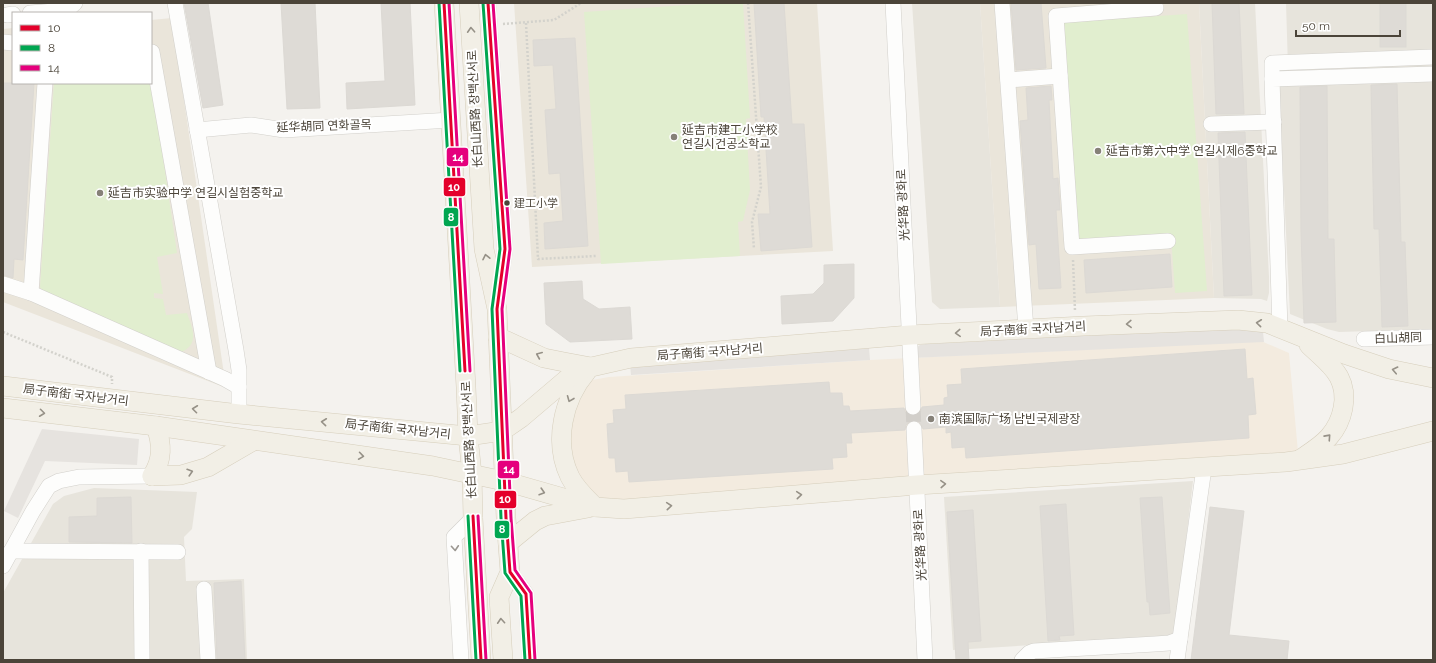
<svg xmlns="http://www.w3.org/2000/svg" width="1436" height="663" font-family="Raleway,'Noto Sans SC','Noto Sans KR',sans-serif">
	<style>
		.residential { fill: #e7e4dc }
		.commercial { fill: #f3ebdf }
		.education { fill: #eae5da }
		.green { fill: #e1eecf }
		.parking { fill: #e6e3df }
		.building { fill: #dedbd6; stroke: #dcd9d4 }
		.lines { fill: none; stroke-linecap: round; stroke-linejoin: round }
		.minor-tunnel { stroke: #d2cfca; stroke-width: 15; stroke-dasharray: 15 8; stroke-linecap: butt }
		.minor-casing { stroke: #d2d0cb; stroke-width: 16 }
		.major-casing { stroke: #d6cebb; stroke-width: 20 }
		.path { stroke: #d3d2cc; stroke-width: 2.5; stroke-dasharray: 2 2; stroke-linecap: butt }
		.minor { stroke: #fdfdfc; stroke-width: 15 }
		.major { stroke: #f2efe6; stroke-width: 19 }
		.bus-1-casing { stroke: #fff; stroke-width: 6 }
		.bus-2-casing { stroke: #fff; stroke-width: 6 }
		.bus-3-casing { stroke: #fff; stroke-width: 6 }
		.bus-1 { stroke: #e4002b; stroke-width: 3 }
		.bus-2 { stroke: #00a651; stroke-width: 3 }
		.bus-3 { stroke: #e5007d; stroke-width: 3 }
		.oneway { stroke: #969187 }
		.oneway2 { stroke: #9b9791 }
		.poi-dot { fill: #868178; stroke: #fff; stroke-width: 1.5 }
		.bus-dot { fill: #4b4439; stroke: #fff; stroke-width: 1.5 }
		.labels { text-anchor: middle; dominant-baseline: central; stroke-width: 4; stroke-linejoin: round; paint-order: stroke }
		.bus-label { font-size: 11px; fill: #4b4439; stroke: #fff; text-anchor: start }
		.street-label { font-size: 12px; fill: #4b4439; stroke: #fff }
		.poi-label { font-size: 12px; fill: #4b4439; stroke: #fff; text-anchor: start }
		.line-badge { stroke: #fff; stroke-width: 1.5 }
		.badge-label { font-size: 11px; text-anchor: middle; font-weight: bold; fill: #fff }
	</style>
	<rect width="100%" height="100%" fill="#f4f2ee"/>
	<g class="residential">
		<polygon points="912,3 980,3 1000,307 940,309 932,302"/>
		<polygon points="1199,3 1255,3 1269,277 1269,293 1267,301 1261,299 1214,298"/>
		<polygon points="1286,3 1433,3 1433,329 1339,332 1327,329 1290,314 1278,69 1288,68"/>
		<polygon points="1193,481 1175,634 1164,637 953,650 944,497"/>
		<polygon points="94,488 197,492 192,529 184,537 186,581 244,579 247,660 3,660 3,593 53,504 64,496"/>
	</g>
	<polygon class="commercial" points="1261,341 1289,353 1298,452 606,502 588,488 580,475 573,461 569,442 570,425 576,409 585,390 592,380 609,377 870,360"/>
	<g class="education">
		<polygon points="514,3 817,3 833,251 532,267"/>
		<polygon points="980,3 1199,3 1214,298 1000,307"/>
		<polygon points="172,18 226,388 3,302 3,29 13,28 13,83 151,83 151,20"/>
	</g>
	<g class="green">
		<polygon points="716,3 743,3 750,118 746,119 750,190 743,221 738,222 740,256 601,264 584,12"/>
		<polygon points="1187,14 1207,291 1175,293 1171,236 1075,242 1060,23"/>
		<path d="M 151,76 L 177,253 L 157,257 L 163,294 L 154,293 L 154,298 L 163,299 L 166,315 L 187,313 C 192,328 200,343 182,352 L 42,290 L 40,287 L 54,83 L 151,83 Z"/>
	</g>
	<g class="parking">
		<polygon points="1249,327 1261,329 1263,332 1264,342 911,358 916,348 920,345 926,344"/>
		<polygon points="869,348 870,360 631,375 630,364"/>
		<polygon points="42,429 139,439 137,465 45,461 18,518 4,511"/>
	</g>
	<g class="building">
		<polygon points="184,3 208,3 223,105 203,108"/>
		<polygon points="281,3 315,3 320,108 287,109"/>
		<polygon points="381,3 410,3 415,105 347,109 346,83 385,81"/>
		<polygon points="754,3 784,3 792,124 804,124 812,247 761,251 758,214 770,214 764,117 761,117"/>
		<polygon points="1011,3 1041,3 1046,68 1016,70"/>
		<polygon points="1212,3 1239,3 1244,114 1216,114"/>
		<rect x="1380" y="3" width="26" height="44"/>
		<polygon points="575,38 588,246 545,249 544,223 563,221 560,173 549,174 545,110 556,109 553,65 534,66 533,40"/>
		<polygon points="3,83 34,83 23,260 14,259 13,278 3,275"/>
		<polygon points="1397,84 1401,242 1405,242 1408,326 1382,327 1379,229 1374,229 1371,85"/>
		<polygon points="1051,86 1052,100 1049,100 1053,179 1058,178 1060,210 1056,210 1061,288 1039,289 1036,244 1029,245 1020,121 1028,120 1026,88"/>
		<polygon points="1327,86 1328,239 1334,239 1336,322 1304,323 1301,232 1300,87"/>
		<polygon points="1245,132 1252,295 1224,296 1218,133"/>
		<polygon points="1170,254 1172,287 1086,293 1084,260"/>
		<polygon points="854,264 854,298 833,321 782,324 781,296 813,294 824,283 824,265"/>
		<polygon points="582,281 583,299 599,309 630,307 632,339 570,342 546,324 544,283"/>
		<polygon points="1245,349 1247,379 1253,378 1256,414 1248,415 1249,438 966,458 965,447 952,448 951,432 946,433 946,427 923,429 921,424 918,421 914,420 909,422 906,425 905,430 851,433 852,443 846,443 847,457 832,458 833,469 629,482 628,471 616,472 615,458 609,458 607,424 614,423 613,410 626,409 625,395 829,382 830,393 842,393 843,406 849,406 850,411 904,408 905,412 909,415 914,416 918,415 921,411 922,407 944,405 944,398 948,397 947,385 962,384 961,369"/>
		<polygon points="131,497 132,543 69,542 69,517 97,516 97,498"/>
		<polygon points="1162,497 1170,613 1150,615 1149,602 1147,602 1140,498"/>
		<polygon points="1066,504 1074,635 1059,636 1060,640 1048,641 1040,506"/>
		<polygon points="1210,507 1244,511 1229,635 1289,641 1287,660 1191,660"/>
		<polygon points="973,510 981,641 968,642 969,660 956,660 947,512"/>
		<polygon points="241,581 245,660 217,660 214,583"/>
	</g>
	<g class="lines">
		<polyline class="minor-tunnel" points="913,407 914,429"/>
		<g class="minor-casing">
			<g id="minor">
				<polyline points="175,3 236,350 239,370 239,414"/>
				<polyline points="488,3 505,249 498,300"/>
				<polyline points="893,3 913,407"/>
				<polyline points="1002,3 1026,329"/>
				<polyline points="1156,8 1056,16 1072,247 1168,241"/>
				<polyline points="30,13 67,10 75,3"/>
				<polyline points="7,15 13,14"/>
				<polyline points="3,42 13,43"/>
				<polyline points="151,52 152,52 209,372"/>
				<polyline points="1272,79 1272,63 1433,57"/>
				<polyline points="1008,80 1060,76"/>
				<polyline points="1211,124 1274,122"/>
				<polyline points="197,130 251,125 284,130 451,120"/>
				<polyline points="3,284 31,293 225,379 239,387"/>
				<polyline points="31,293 45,83"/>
				<polyline points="1280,329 1272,79 1433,74"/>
				<polyline points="1364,339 1433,337"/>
				<polyline points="914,429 925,660"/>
				<polyline points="11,551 178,552"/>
				<polyline points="141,551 142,660"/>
				<polyline points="3,566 33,511 49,486 59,481 79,477 152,476"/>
				<polyline points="510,572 526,594 530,660"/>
				<polyline points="204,589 208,660"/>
				<polyline points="461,660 454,537 473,518"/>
				<polyline points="1022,660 1029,653 1034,651 1155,644 1169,643 1180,639"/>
				<polyline points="1177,660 1204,468"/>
			</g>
		</g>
		<g class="major-casing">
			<g id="major">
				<polyline points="444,3 466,387 468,436 472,474 473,518 481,660"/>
				<polyline points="469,3 484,249 497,309 506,518 510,572 499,597 503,660"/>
				<polyline points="498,337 544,358 564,362 591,367"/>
				<path d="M 587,371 C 563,399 553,442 570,477 C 576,489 586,498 595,507"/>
				<polyline points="3,386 239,414 468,436 502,431 521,418 574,373 587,368 631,358 910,335 1084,326 1238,320 1267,323 1344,354 1389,369 1433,378"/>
				<polyline points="3,408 156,426 433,466 504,481 595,507 624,509 917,485 1286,462 1343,454 1433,431"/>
				<path d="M 1302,458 C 1311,452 1321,446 1329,437 C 1343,421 1349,396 1339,377 C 1332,364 1319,355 1309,345"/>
				<polyline points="152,476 181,475 208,467 253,441"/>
				<path d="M 152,476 C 163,460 162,444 156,426"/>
				<polyline points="508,543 535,521 545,516 588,508"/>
			</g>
		</g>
		<g class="path">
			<polyline points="748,3 761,187 752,222 754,249"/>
			<polyline points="526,23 538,259 596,256"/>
			<polyline points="503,24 554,20 581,3"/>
			<polyline points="1073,260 1075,311"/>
			<polyline points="3,332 112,377 112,384"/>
		</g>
		<use href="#minor" class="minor"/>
		<use href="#major" class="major"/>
		<g class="bus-1-casing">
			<g id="bus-1">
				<polyline points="444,3 465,371"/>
				<polyline points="488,3 505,249 497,309 506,518 510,572 526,594 530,660"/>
				<polyline points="473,516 481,660"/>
			</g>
		</g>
		<g class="bus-2-casing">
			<g id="bus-2">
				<polyline points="439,3 460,371"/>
				<polyline points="483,3 500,249 492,309 501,518 505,573 521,596 525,660"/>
				<polyline points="468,516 476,660"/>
			</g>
		</g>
		<g class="bus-3-casing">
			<g id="bus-3">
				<polyline points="449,3 470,371"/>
				<polyline points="493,3 510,249 502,309 511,518 515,570 531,593 535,660"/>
				<polyline points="478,516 486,660"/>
			</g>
		</g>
		<use href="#bus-1" class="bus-1"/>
		<use href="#bus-2" class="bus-2"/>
		<use href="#bus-3" class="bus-3"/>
	</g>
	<defs><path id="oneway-chevron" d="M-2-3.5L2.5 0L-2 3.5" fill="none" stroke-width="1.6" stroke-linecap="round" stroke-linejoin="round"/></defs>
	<g class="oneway">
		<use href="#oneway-chevron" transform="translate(471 30) rotate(-93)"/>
		<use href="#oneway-chevron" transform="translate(486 257) rotate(-102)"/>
		<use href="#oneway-chevron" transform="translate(1259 323) rotate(-174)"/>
		<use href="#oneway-chevron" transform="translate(1129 324) rotate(178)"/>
		<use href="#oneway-chevron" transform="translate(958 333) rotate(177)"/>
		<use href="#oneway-chevron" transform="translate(539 355) rotate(-157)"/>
		<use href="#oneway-chevron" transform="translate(1395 370) rotate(-168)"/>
		<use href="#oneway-chevron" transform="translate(570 399) rotate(112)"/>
		<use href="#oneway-chevron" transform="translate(195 409) rotate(-173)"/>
		<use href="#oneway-chevron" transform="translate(42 413) rotate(7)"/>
		<use href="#oneway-chevron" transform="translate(324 422) rotate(-174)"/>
		<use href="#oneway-chevron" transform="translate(1328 437) rotate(-48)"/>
		<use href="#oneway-chevron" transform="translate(361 456) rotate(8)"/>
		<use href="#oneway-chevron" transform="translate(190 472) rotate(-17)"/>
		<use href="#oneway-chevron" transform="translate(943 484) rotate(-3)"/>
		<use href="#oneway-chevron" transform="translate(542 492) rotate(17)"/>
		<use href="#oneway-chevron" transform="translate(799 495) rotate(-5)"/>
		<use href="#oneway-chevron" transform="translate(669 506) rotate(-5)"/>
		<use href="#oneway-chevron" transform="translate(501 621) rotate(-94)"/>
	</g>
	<use class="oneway2" href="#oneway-chevron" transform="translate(455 548) rotate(86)"/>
	<g class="poi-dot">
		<circle cx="674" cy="137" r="4"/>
		<circle cx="1098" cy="151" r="4"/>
		<circle cx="100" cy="193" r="4"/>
		<circle cx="931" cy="419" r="4"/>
	</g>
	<circle class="bus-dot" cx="507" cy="203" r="3.5"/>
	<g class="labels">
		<g class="bus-label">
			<text x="514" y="203">建工小学</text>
		</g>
		<g class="street-label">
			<text transform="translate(475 109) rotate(-93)">长白山西路 장백산서로</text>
			<text transform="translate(324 126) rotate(-2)">延华胡同 연화골목</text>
			<text transform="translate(903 205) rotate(-93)">光华路 광화로</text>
			<text transform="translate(1033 329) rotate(-3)">局子南街 국자남거리</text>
			<text transform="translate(1398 338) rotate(-2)">白山胡同</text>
			<text transform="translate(710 352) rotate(-4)">局子南街 국자남거리</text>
			<text transform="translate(76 395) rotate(7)">局子南街 국자남거리</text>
			<text transform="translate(398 429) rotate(6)">局子南街 국자남거리</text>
			<text transform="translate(469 440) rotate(-93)">长白山西路 장백산서로</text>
			<text transform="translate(920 545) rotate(-93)">光华路 광화로</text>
		</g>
		<g class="poi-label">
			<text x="682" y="130">延吉市建工小学校<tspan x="682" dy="14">연길시건공소학교</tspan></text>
			<text x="1106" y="151">延吉市第六中学 연길시제6중학교</text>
			<text x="108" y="193">延吉市实验中学 연길시실험중학교</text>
			<text x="939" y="419">南滨国际广场 남빈국제광장</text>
		</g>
	</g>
	<g class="line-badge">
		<rect x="446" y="147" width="23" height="20" rx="4" fill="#e5007d"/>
		<rect x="443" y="177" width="23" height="20" rx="4" fill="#e4002b"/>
		<rect x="443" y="207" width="16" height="20" rx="4" fill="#00a651"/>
		<rect x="497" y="460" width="23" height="19" rx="4" fill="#e5007d"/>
		<rect x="494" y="490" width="23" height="19" rx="4" fill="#e4002b"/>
		<rect x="494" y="520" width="16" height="19" rx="4" fill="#00a651"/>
	</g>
	<g class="badge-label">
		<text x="458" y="161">14</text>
		<text x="454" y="191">10</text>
		<text x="451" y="221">8</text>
		<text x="509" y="473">14</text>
		<text x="505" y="503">10</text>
		<text x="502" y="533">8</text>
	</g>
	<rect width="1436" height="663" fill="none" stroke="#4b4439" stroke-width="8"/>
	<rect x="12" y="12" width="140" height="72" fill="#ffffff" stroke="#b7b4b0"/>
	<rect x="20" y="25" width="20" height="6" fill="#e4002b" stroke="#b7b4b0"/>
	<text x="48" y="32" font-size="12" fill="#4b4439">10</text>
	<rect x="20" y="45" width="20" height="6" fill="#00a651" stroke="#b7b4b0"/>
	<text x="48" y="52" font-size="12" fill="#4b4439">8</text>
	<rect x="20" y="65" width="20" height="6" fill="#e5007d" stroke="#b7b4b0"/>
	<text x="48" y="72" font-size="12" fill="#4b4439">14</text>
	<path d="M1296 30v6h104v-6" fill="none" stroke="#4b4439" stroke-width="2"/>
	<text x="1302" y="30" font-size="12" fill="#4b4439" stroke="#ffffff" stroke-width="3" paint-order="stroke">50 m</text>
</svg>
